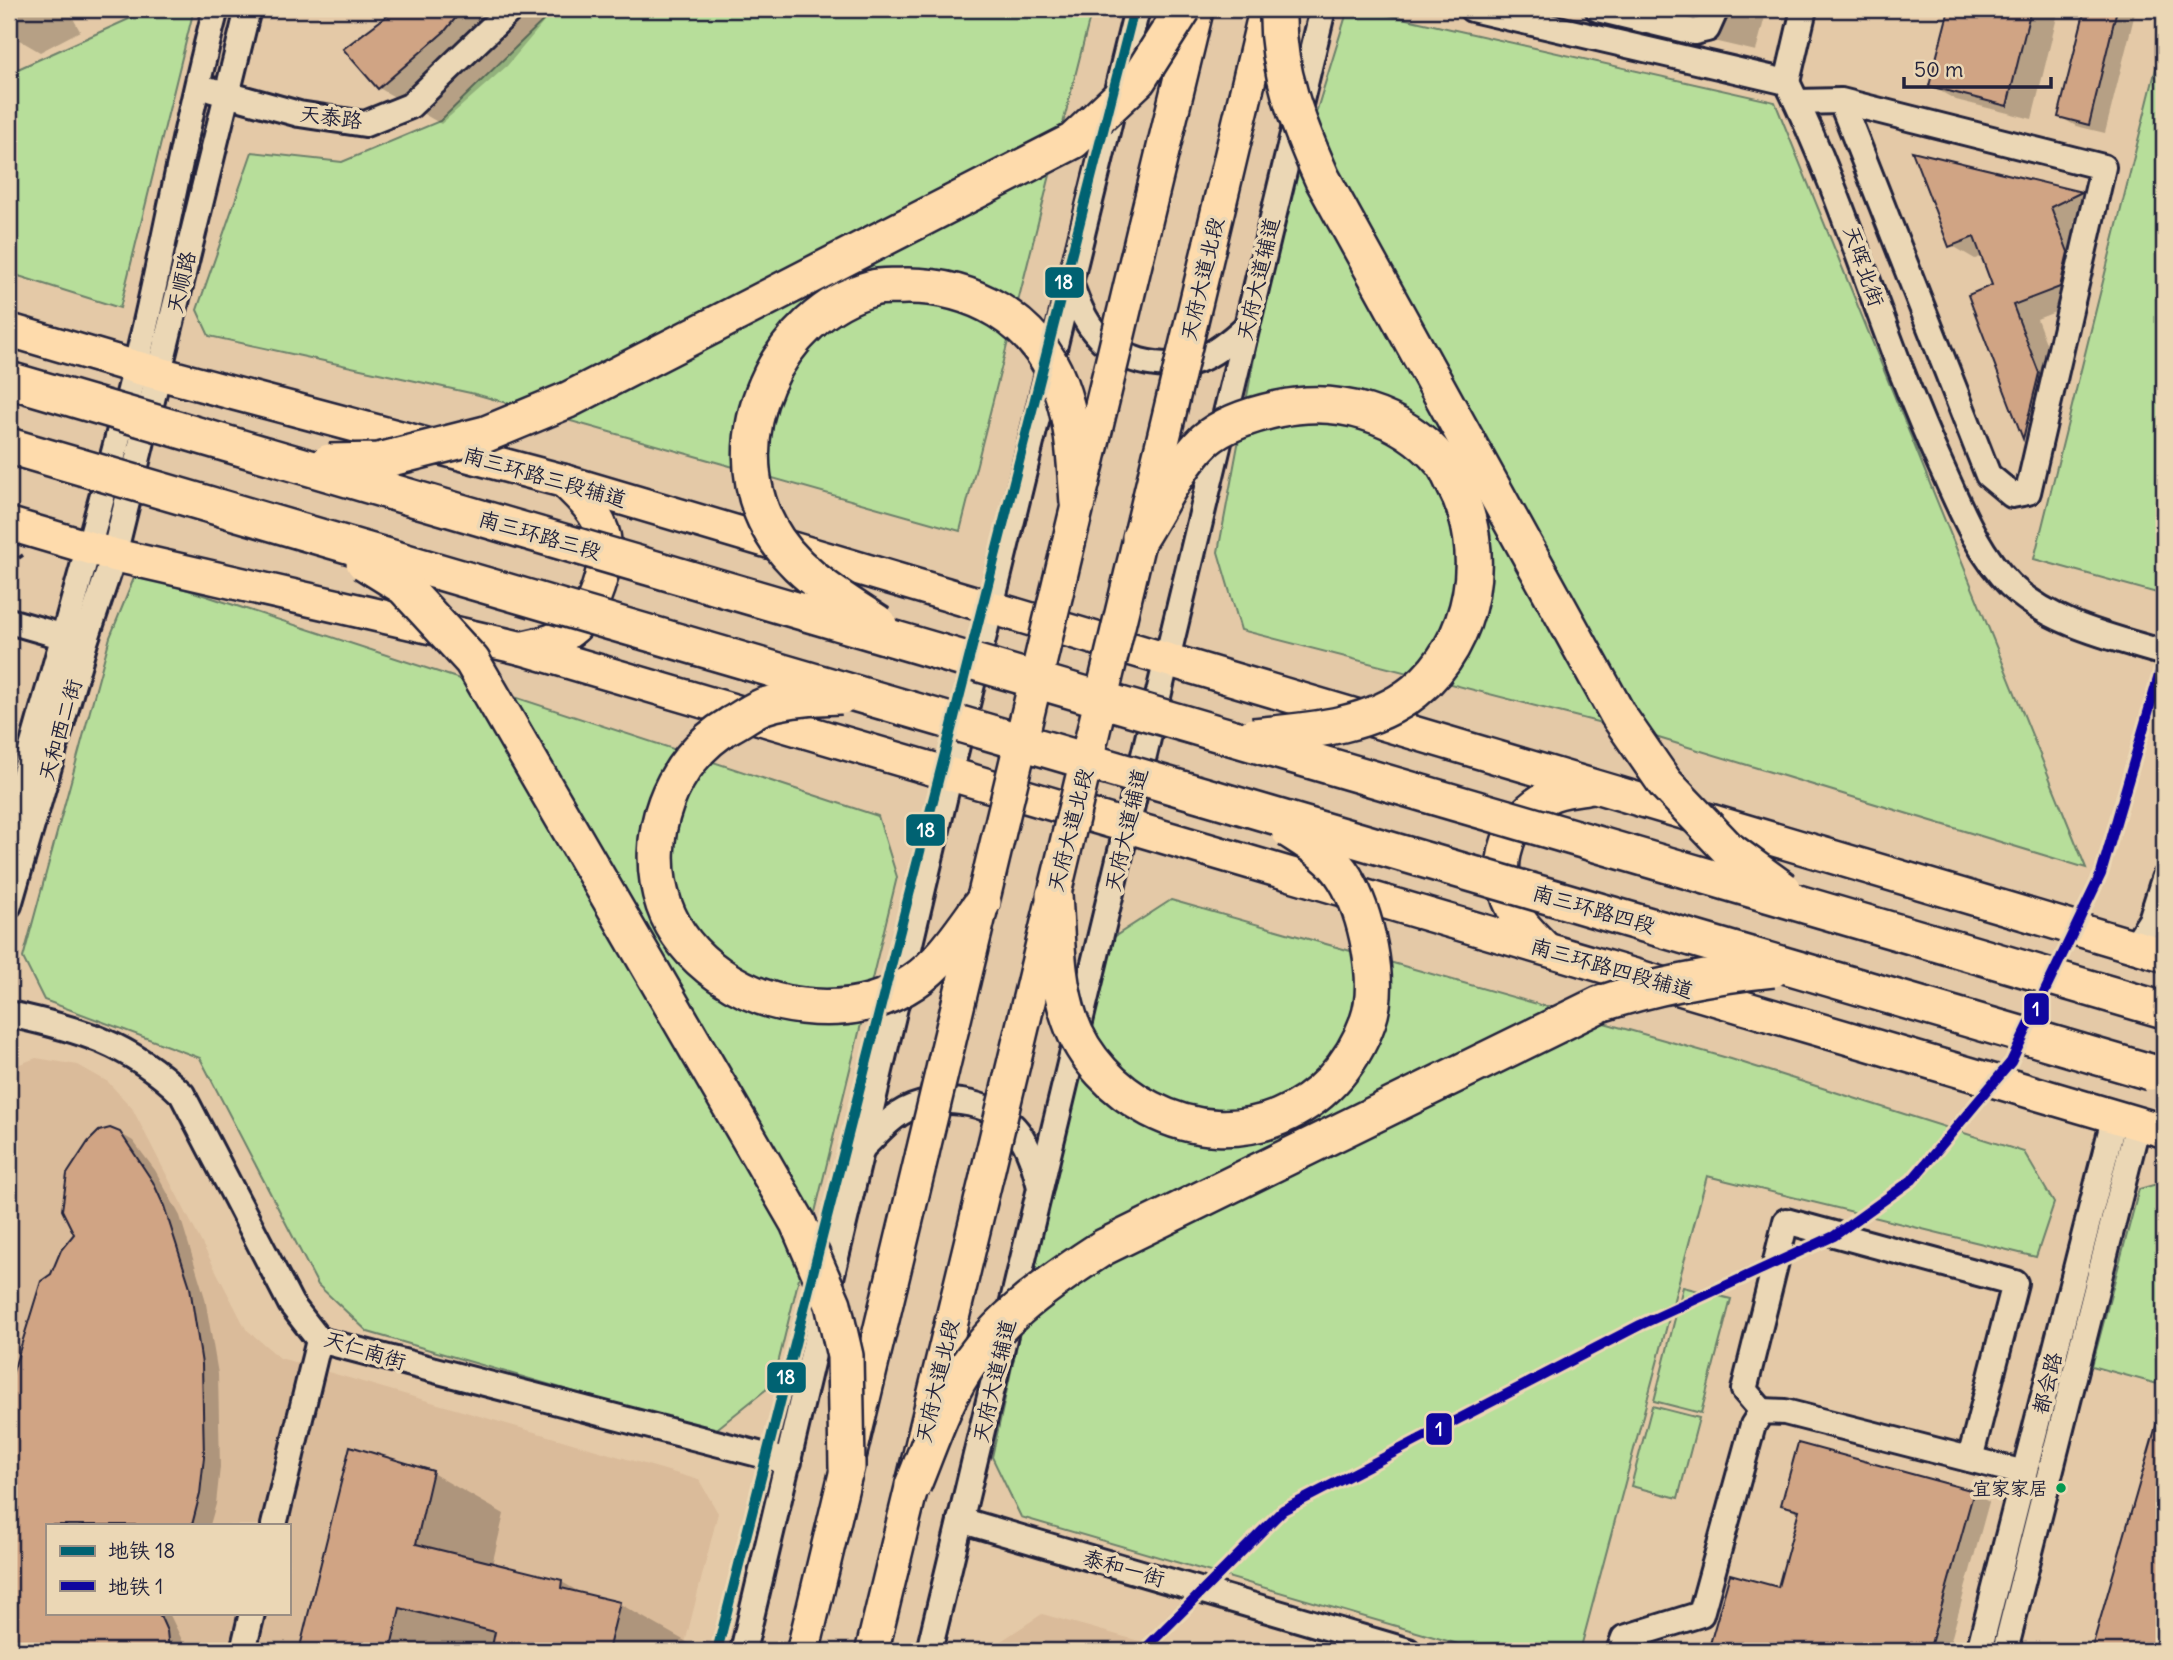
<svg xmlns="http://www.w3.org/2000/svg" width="2173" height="1660" font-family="Delius,'LXGW WenKai TC',sans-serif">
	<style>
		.built { fill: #dabb9a; fill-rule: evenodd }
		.green { fill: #b7de9a; stroke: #6c806a; stroke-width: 2 }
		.shadow { fill: #0003 }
		.building { fill: #d0a484; stroke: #22223b; stroke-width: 2 }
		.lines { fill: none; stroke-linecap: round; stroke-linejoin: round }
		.minor-casing { stroke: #22223b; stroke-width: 30 }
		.major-casing { stroke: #22223b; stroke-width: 37 }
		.path { stroke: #22223b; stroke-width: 3.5; stroke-dasharray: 7 5; stroke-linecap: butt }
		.minor { stroke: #ebd7b5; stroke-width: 24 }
		.major { stroke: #fedbac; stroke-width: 32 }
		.major-bridge-casing { stroke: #22223b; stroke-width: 37; stroke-linecap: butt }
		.highway-bridge-casing { stroke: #22223b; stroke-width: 40; stroke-linecap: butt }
		.major-bridge { stroke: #fedbac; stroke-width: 32 }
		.highway-bridge { stroke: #fedbac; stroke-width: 35 }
		.metro-1-casing { stroke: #ebd7b5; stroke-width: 16 }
		.metro-2-casing { stroke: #ebd7b5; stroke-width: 16 }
		.metro-1 { stroke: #006272; stroke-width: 10 }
		.metro-2 { stroke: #10069f; stroke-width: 10 }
		.bus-dot { fill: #03994f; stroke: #ebd7b5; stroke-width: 2.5 }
		.labels { text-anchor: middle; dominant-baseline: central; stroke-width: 7; stroke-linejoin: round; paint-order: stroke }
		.bus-label { font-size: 19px; fill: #22223b; stroke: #ebd7b5; text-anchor: end }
		.street-label { font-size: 21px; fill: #22223b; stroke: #ebd7b5 }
		.line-badge { stroke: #ebd7b5; stroke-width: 2.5 }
		.badge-label { font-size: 19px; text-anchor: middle; font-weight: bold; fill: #fff }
	</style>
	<rect width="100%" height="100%" fill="#e4c9a7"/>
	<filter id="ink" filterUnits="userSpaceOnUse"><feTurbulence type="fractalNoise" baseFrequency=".0143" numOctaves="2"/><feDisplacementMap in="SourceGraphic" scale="14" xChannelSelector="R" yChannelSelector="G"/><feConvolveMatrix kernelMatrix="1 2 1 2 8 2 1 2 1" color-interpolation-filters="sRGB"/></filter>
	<g filter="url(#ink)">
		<g class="built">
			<path d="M 36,1058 L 78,1065 L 108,1082 L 132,1108 L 246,1329 L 280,1358 L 699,1480 L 718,1513 L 683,1651 L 9,1651 L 9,1068 ZM 47,1525 L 289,1525 L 289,1613 L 47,1613 Z"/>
			<polygon points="1042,1614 1175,1651 998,1651 1001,1641"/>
		</g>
		<g class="green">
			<polygon points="151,9 194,9 120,308 9,273 9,73"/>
			<polygon points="555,9 1092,9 960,531 475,394 209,336 197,310 252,152 342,162 440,121"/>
			<polygon points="1348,9 1362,9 1775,102 2086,868 1652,736 1241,630 1218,552 1275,246"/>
			<polygon points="2164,36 2164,595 2034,559"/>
			<polygon points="136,573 878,816 897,877 773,1384 713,1432 368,1332 318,1285 200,1058 44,1000 23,958 110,637"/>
			<polygon points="1171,900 1731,1059 2024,1152 2054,1203 2036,1257 1707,1176 1580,1651 1482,1651 1021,1517 992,1457 1063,1136 1114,937"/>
			<polygon points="2164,1182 2164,1383 2161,1385 2092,1366 2139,1189"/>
			<polygon points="1683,1287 1731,1299 1701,1413 1654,1401"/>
			<polygon points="1652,1406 1699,1418 1678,1498 1631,1486"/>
		</g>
		<g class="shadow">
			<polygon points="9,9 68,9 80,31 40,52 9,34"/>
			<polygon points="399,9 555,9 507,66 441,124 379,88 346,50"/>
			<polygon points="1576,9 1767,9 1756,51"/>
			<polygon points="1856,9 1877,9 1875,16"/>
			<polygon points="1950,9 2059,9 2032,119 1956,100 1931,86"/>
			<polygon points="2086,9 2136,9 2105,133 2076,126 2060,117"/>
			<polygon points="1915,154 2081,193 2104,206 2074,221 2092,267 2084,301 2037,319 2063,388 2048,451 2025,437 1970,296 1995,286 1983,256 1975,259 1951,245"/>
			<polygon points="9,667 15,671 9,693"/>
			<polygon points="116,1131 133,1141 155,1170 180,1216 205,1298 218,1374 220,1467 216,1504 210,1525 47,1525 47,1613 169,1613 183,1642 184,1651 22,1651 9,1644 9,1393 31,1314 76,1235 69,1175 76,1158 96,1137"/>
			<polygon points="2155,1436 2164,1439 2164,1651 2093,1651"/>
			<polygon points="351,1448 432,1473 504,1514 492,1565 562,1582 586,1596 620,1604 692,1645 690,1651 484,1651 473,1648 472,1651 301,1651"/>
			<polygon points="1973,1493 1989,1502 1948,1651 1710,1651 1731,1576 1779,1589 1800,1514 1783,1504"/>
		</g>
		<g class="building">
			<polygon points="396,9 463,9 445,31 378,89 343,49"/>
			<polygon points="1949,9 2031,9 2007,106 1929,86"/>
			<polygon points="2085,9 2117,9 2089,125 2058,117"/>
			<polygon points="1912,151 2082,192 2051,207 2068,252 2060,287 2013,305 2039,373 2023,439 1968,295 1992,285 1974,237 1949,247"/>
			<polygon points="110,1128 120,1132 153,1182 164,1206 190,1287 202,1364 204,1457 200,1494 192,1525 47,1525 47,1613 159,1613 167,1631 169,1651 23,1651 9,1646 9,1385 41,1281 51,1274 61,1250 74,1234 62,1210 67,1174 88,1142 99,1131"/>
			<polygon points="2160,1412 2164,1413 2164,1651 2091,1651"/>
			<polygon points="1798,1443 1974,1491 1929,1651 1708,1651 1730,1574 1778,1587 1799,1510 1781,1505"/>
			<polygon points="350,1446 433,1471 416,1544 562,1580 561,1588 620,1602 608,1651 491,1651 495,1632 400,1608 390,1651 299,1651"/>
		</g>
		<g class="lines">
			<g class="minor-casing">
				<g id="minor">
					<polyline points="1472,9 1787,82"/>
					<polyline points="1598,9 1694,32 1707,29 1716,9"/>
					<path d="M 1787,82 C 1848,206 1883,340 1941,466 C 1960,507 1977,552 2010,585 C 2051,624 2111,637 2164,653"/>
					<polyline points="1787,82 1804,9"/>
					<polyline points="212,90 299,114 365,124 410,106 511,9"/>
					<polyline points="1797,102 1841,101 2103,167 2028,492 2012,495 1988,475 1841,101"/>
					<path d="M 1070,283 C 1077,302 1084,321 1098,336 C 1108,347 1125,357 1140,361 C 1187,373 1212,358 1247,326"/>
					<polyline points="9,621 79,641"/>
					<path d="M 9,829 C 52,676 97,524 135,370 C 164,250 184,128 216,9"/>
					<polyline points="9,905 85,642 114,555 248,9"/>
					<polyline points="2134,946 2151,920 2164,879"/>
					<path d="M 9,1014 C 79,1029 129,1043 182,1094 L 291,1304 L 319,1340 L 789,1462"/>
					<path d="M 863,1147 C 874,1137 886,1122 899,1114 C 933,1092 992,1098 1018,1132 C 1030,1148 1035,1168 1040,1187"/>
					<polyline points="1762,1411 1744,1390 1786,1221 2015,1283 1970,1459"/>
					<polyline points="960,1520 1408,1651"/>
					<polyline points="274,1525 319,1340"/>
					<polyline points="243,1651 252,1613"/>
					<polyline points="743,1651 950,774 1137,9"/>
					<polyline points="929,1651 1323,9"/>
					<polyline points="1619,1651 1624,1638 1701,1614 1753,1425 1762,1411 1785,1412 2024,1473"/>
					<polyline points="1979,1651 2115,1115"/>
					<polyline points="2005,1651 2138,1123"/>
				</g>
			</g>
			<g class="major-casing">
				<g id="major">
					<polyline points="1144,228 1197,9"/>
					<polyline points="1210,244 1266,9"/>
					<polyline points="9,330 135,367 564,481 2164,955"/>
					<polyline points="9,524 114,555 521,648 2164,1131"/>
					<path d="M 521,648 C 539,644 556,642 571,630 C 594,613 609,565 604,537 C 599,514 580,496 564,481"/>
					<path d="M 1545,948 C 1536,938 1524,928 1517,916 C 1490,874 1503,821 1547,797 C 1559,790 1576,790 1589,787"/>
					<polyline points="803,1651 922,1155"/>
					<polyline points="872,1651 987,1175"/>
				</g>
			</g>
			<polyline class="path" points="9,565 23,555"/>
			<use href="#minor" class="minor"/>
			<use href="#major" class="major"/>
			<g class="major-bridge-casing">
				<g id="major-bridge">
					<polyline points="922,1155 1144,228"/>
					<polyline points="987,1175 1210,244"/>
				</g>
			</g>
			<g class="highway-bridge-casing">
				<g id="highway-bridge">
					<path d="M 1278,9 C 1276,69 1298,124 1322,178 L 1618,715 L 1665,783 L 1728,849 L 1784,890"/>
					<polyline points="9,380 2164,1010"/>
					<polyline points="9,446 2150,1072"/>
					<polyline points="329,462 379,461 486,434 568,400 1073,141 1138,80 1183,9"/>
					<path d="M 1140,537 C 1160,505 1178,466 1205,440 C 1223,424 1255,414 1278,409 C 1337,396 1401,414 1441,461 C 1447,467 1450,477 1454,484 C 1490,551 1475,642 1415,691 C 1371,727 1307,731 1253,736"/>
					<polyline points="364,562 404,587 472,661 798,1223 833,1304 845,1356 847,1468"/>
					<path d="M 879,624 C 838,597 793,572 769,527 C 721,439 776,314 873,288 C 882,285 895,287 905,286 C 971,285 1035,319 1059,383 C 1074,422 1075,462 1078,503"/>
					<path d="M 841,696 C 817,697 790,698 767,705 C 755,708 742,719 730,725 C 670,760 641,838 664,905 C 684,962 745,1000 802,1006 C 842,1011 880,1004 913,982 C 942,963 963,929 983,902"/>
					<path d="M 1054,895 C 1057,937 1056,980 1070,1020 C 1083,1058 1115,1091 1150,1109 C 1238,1155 1335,1113 1368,1021 C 1382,982 1366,912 1345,878 C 1332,856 1309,843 1289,830"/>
					<path d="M 913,1485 C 926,1454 937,1420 953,1390 C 986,1326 1045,1285 1104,1247 L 1600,1004 C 1657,985 1713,975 1773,969"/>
				</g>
			</g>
			<use href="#major-bridge" class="major-bridge"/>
			<use href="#highway-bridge" class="highway-bridge"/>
			<g class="metro-1-casing">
				<polyline id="metro-1" points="717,1651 1134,9"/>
			</g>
			<g class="metro-2-casing">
				<polyline id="metro-2" points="1143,1651 1283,1510 1640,1325 1834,1236 1912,1180 2011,1062 2101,874 2164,658"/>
			</g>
			<use href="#metro-1" class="metro-1"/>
			<use href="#metro-2" class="metro-2"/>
		</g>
	</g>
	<circle class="bus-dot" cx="2061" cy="1488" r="6"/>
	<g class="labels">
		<g class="bus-label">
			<text x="2048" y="1488">宜家家居</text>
		</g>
		<g class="street-label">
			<text transform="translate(331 117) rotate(7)">天泰路</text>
			<text transform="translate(1864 266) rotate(71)">天晖北街</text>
			<text transform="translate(1202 279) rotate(-77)">天府大道北段</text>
			<text transform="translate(1258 279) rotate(-77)">天府大道辅道</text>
			<text transform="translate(181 282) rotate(-77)">天顺路</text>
			<text transform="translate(545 477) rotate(16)">南三环路三段辅道</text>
			<text transform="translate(540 535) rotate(16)">南三环路三段</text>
			<text transform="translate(60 730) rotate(-74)">天和西二街</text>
			<text transform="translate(1070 830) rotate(-76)">天府大道北段</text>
			<text transform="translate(1126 830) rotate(-77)">天府大道辅道</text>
			<text transform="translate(1594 909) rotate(16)">南三环路四段</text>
			<text transform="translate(1612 968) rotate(16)">南三环路四段辅道</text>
			<text transform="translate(365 1350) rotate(17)">天仁南街</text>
			<text transform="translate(937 1381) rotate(-77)">天府大道北段</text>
			<text transform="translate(994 1381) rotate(-77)">天府大道辅道</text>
			<text transform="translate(2047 1383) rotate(-76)">都会路</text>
			<text transform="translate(1124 1568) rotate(16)">泰和一街</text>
		</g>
	</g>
	<g class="line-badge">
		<rect x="1044" y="266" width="41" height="33" rx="7" fill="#006272"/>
		<rect x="905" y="813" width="41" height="34" rx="7" fill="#006272"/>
		<rect x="2023" y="992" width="27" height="34" rx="7" fill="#10069f"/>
		<rect x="766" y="1361" width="41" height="33" rx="7" fill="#006272"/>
		<rect x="1425" y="1412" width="28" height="34" rx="7" fill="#10069f"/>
	</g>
	<g class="badge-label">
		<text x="1064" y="289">18</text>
		<text x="926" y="837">18</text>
		<text x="2036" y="1016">1</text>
		<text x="786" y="1384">18</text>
		<text x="1439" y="1436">1</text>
	</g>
	<rect width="2173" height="1660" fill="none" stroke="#ebd7b5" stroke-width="35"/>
	<rect x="18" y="18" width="2138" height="1625" fill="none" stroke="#22223b" stroke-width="2.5" filter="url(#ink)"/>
	<rect x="46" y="1524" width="245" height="91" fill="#ebd7b5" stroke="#9b8f84" stroke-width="2"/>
	<rect x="60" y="1546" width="35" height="10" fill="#006272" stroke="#9b8f84" stroke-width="2"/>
	<text x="108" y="1558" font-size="21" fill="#22223b">地铁 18</text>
	<rect x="60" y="1581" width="35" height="10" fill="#10069f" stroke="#9b8f84" stroke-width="2"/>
	<text x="108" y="1594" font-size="21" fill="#22223b">地铁 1</text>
	<path d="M1904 77v10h147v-10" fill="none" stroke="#22223b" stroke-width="3.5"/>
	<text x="1914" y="77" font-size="21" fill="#22223b" stroke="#ebd7b5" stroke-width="5" paint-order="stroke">50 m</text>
</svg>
